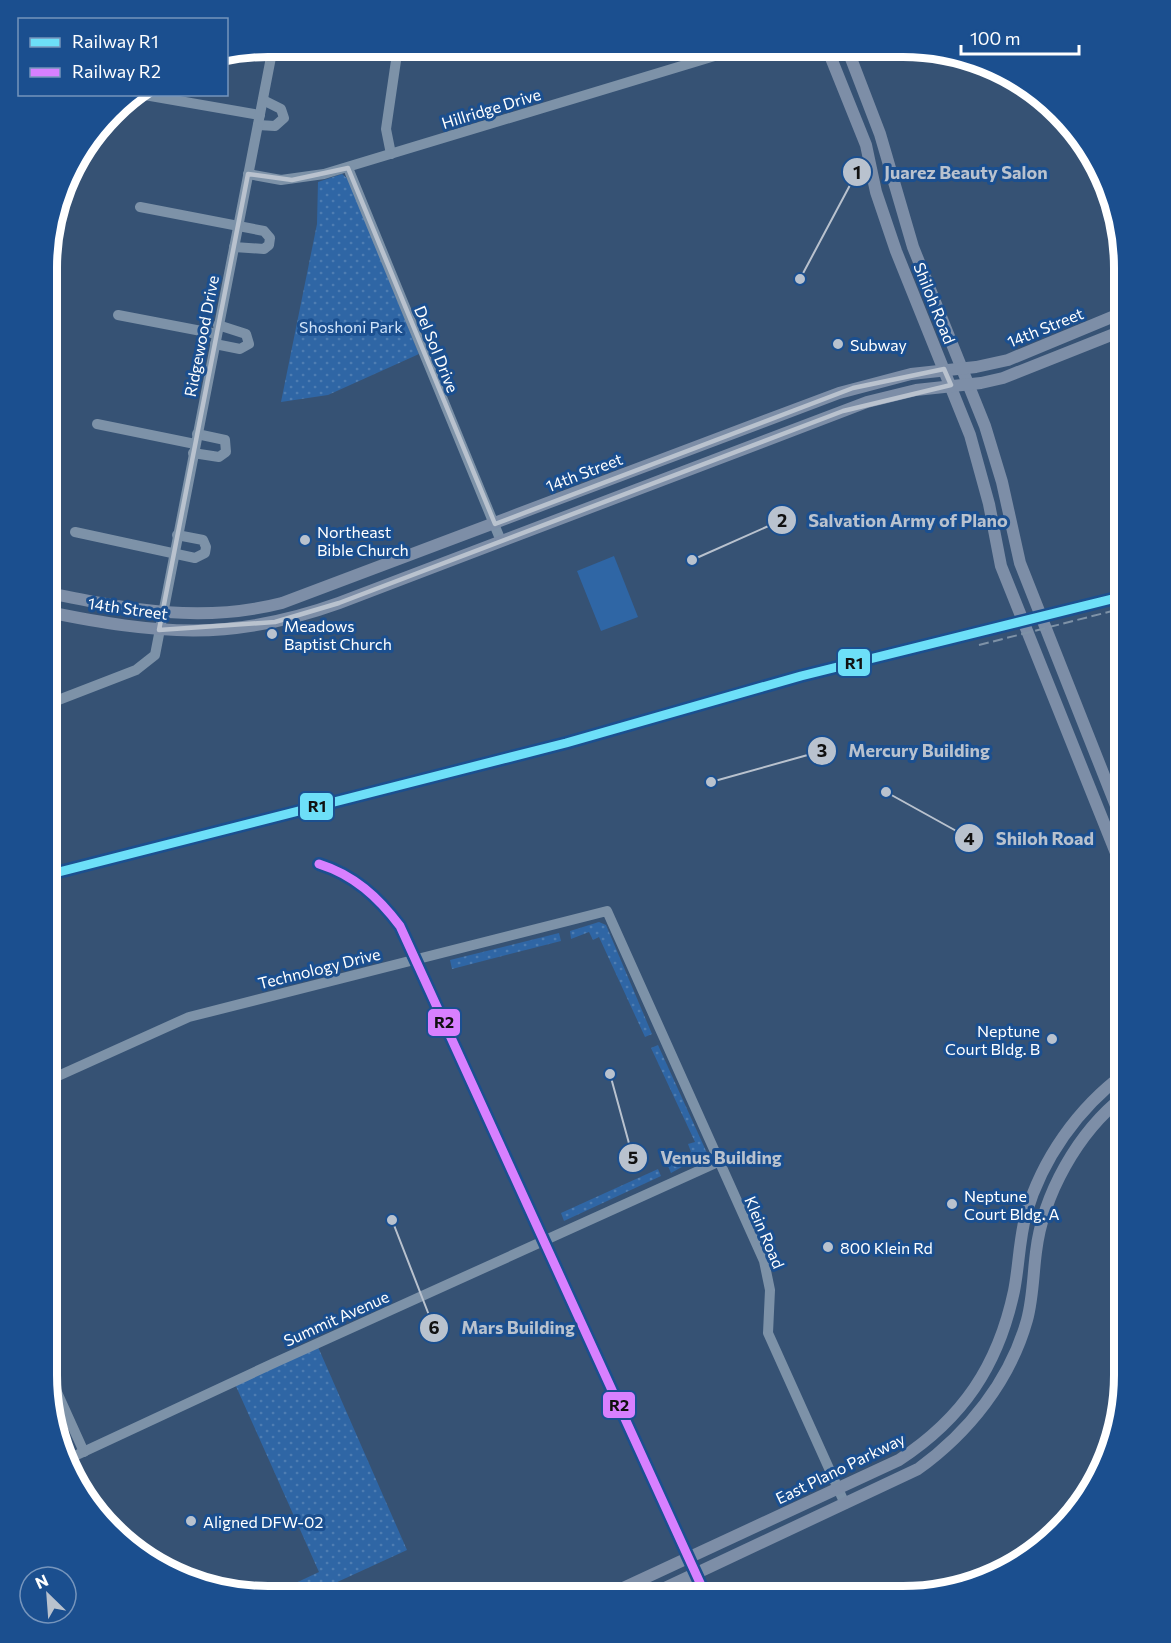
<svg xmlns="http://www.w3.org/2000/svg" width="1171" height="1643" font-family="Commissioner,sans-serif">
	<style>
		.green { fill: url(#green-dots) }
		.pitch { fill: #2f66a5 }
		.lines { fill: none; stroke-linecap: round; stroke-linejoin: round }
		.minor { stroke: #7d92a8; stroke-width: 10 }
		.major { stroke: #7d8ea7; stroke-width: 12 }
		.rail { stroke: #7e92a7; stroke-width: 2; stroke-dasharray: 10 4.5; stroke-linecap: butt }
		.rail-1-casing { stroke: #1b4f8f; stroke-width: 14 }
		.rail-2-casing { stroke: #1b4f8f; stroke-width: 14 }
		.rail-1 { stroke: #6ddff8; stroke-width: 9 }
		.rail-2 { stroke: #d880ff; stroke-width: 9 }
		.marked { fill: none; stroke: #b9c2ce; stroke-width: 4.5; stroke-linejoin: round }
		.poi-dot { fill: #b9c2ce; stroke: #1b4f8f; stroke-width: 2 }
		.labels { text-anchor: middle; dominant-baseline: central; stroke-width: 6; stroke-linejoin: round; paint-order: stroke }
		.street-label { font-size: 16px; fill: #fff; stroke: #1b4f8f }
		.park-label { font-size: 16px; fill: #cfe3fa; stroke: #1b4f8f }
		.poi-label { font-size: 16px; fill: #fff; stroke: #1b4f8f; text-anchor: start }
		.rim { fill: none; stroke: #fff; stroke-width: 8 }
		.leader { fill: none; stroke: #b9c2ce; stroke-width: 2 }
		.callout-dot { fill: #b9c2ce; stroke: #1b4f8f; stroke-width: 2 }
		.mark-label { font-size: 18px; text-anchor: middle; font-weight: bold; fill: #111 }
		.callout-label { font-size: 18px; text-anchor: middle; font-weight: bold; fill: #b9c2ce; stroke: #1b4f8f; stroke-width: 6; stroke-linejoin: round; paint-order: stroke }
		.line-badge { stroke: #1b4f8f; stroke-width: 2 }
		.pale-badge-label { font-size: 16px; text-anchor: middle; font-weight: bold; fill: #111 }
	</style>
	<defs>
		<pattern id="green-dots" width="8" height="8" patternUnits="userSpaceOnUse" patternTransform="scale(1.5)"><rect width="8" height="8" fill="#2f66a5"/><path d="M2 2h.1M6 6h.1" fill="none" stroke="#4e7db2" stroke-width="1.8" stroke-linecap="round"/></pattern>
	</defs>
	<rect width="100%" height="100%" fill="#365274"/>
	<g class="green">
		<polygon points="342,174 348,179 419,354 328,395 281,402 317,224 318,182"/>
		<polygon points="599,922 606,925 652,1034 645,1037 599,937 593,940 589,932 571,939 570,931"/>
		<polygon points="559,933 561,941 452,969 450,960"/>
		<polygon points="658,1045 707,1153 671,1173 667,1164 691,1152 688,1144 695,1142 651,1048"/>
		<polygon points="658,1169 661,1176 564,1221 561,1213"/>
		<polygon points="318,1347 407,1550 309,1595 270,1595 319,1572 235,1384"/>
	</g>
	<polygon class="pitch" points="614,556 638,617 601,631 577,571"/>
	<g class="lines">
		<g class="minor">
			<polyline points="139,94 260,115"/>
			<polyline points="258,125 275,126 284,118 281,109 263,100"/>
			<polyline points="391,154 386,129 398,47"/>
			<polyline points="348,168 501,541"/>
			<polyline points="248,174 281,180 324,174 741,48"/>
			<polyline points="140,207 264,231 270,238 269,245 264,249 234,247"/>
			<polyline points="118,315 217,334"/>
			<polyline points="215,344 240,349 249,344 246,334 218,325"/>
			<polyline points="97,424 195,444"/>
			<polyline points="193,453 219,457 226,452 225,440 197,434"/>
			<polyline points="75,532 195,558 205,553 206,547 203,540 177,535"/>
			<polyline points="48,704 136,670 155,655 273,47"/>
			<polyline points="47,1081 189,1017 607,911 764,1261 770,1290 768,1333 845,1504"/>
			<polyline points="47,1370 84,1452"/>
			<polyline points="66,1460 274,1363 718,1162"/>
		</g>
		<g class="major">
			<polyline points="827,48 866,145 876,192 896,251 970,435 989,504 1001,566 1124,873"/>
			<polyline points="847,48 880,134 913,247 985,426 1002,482 1020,563 1124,826"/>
			<path d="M 48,593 C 129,609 199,624 282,603 L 839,393 L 911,374 L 976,367 L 1008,360 L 1124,312"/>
			<path d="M 48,612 C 157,634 231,642 339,603 L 867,402 L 916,390 L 981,383 L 1003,378 L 1124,330"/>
			<path d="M 606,1596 L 899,1460 C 963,1418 998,1366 1014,1291 C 1019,1266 1019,1240 1026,1214 C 1042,1159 1078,1108 1124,1074"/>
			<path d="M 648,1596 L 918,1469 C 968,1433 1010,1381 1027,1320 C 1033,1298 1033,1275 1036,1252 C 1043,1194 1078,1132 1124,1096"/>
		</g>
		<g class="rail">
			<polyline points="979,645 1124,608"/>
			<polyline points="867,660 1124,596"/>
			<path d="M 319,864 C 354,875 378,897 400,926 L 706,1596"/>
		</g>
		<g class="rail-1-casing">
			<polyline id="rail-1" points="47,875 566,743 801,676 1124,596"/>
		</g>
		<g class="rail-2-casing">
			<path id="rail-2" d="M 319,864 C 354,875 378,897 400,926 L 706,1596"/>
		</g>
		<use href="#rail-1" class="rail-1"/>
		<use href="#rail-2" class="rail-2"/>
	</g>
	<path class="marked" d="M 348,168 L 495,524 L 853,388 L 944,369 L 951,385 L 843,411 L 339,603 L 275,622 L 159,630 L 248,174 L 292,180 Z"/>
	<g class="poi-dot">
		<circle cx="838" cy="344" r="6"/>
		<circle cx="305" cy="540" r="6"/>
		<circle cx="272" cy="634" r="6"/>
		<circle cx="1052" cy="1039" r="6"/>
		<circle cx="952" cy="1204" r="6"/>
		<circle cx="828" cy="1247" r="6"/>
		<circle cx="191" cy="1521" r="6"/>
	</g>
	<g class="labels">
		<g class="street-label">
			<text transform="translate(491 108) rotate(-17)">Hillridge Drive</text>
			<text transform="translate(935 303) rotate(68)">Shiloh Road</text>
			<text transform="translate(1045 327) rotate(-22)">14th Street</text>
			<text transform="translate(201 336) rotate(-79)">Ridgewood Drive</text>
			<text transform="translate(437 349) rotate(68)">Del Sol Drive</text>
			<text transform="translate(584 472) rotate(-21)">14th Street</text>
			<text transform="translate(128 608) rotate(8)">14th Street</text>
			<text transform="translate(319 968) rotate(-14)">Technology Drive</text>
			<text transform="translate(765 1232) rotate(67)">Klein Road</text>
			<text transform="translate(336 1318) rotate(-24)">Summit Avenue</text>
			<text transform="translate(840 1468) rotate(-26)">East Plano Parkway</text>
		</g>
		<g class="park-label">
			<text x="351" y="326">Shoshoni Park</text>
		</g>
		<g class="poi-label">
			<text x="850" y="344">Subway</text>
			<text x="317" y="531">Northeast<tspan x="317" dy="18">Bible Church</tspan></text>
			<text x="284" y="625">Meadows<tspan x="284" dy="18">Baptist Church</tspan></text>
			<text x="1040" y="1030" text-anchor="end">Neptune<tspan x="1040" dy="18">Court Bldg. B</tspan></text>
			<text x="964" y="1195">Neptune<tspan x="964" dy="18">Court Bldg. A</tspan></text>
			<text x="840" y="1247">800 Klein Rd</text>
			<text x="203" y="1521">Aligned DFW-02</text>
		</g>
	</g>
	<path d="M0 0H1171V1643H0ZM268 57H903A211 211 0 0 1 1114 268V1375A211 211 0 0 1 903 1586H268A211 211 0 0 1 57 1375V268A211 211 0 0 1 268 57Z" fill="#1b4f8f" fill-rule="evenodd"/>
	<path class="rim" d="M268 57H903A211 211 0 0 1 1114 268V1375A211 211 0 0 1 903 1586H268A211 211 0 0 1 57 1375V268A211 211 0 0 1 268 57Z"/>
	<path class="leader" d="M800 279L857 172M692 560L782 520M711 782L822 751M886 792L969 838M610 1074L633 1158M392 1220L434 1328"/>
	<g class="callout-dot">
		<circle cx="800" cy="279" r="6"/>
		<circle cx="692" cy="560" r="6"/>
		<circle cx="711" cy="782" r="6"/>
		<circle cx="886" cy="792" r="6"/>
		<circle cx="610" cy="1074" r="6"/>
		<circle cx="392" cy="1220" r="6"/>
		<circle cx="857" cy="172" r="15"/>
		<circle cx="782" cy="520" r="15"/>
		<circle cx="822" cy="751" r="15"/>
		<circle cx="969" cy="838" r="15"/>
		<circle cx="633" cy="1158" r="15"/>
		<circle cx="434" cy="1328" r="15"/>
	</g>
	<g class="mark-label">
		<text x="857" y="179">1</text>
		<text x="782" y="527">2</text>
		<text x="822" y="757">3</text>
		<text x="969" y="845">4</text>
		<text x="633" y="1164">5</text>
		<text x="434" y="1334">6</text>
	</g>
	<g class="callout-label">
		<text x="966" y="179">Juarez Beauty Salon</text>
		<text x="908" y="527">Salvation Army of Plano</text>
		<text x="919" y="757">Mercury Building</text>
		<text x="1045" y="845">Shiloh Road</text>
		<text x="721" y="1164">Venus Building</text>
		<text x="518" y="1334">Mars Building</text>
	</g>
	<g class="line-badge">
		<rect x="837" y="648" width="34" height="29" rx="6" fill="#6ddff8"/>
		<rect x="299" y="792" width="35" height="29" rx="6" fill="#6ddff8"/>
		<rect x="427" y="1008" width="34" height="29" rx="6" fill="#d880ff"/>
		<rect x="602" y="1391" width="34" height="28" rx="6" fill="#d880ff"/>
	</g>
	<g class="pale-badge-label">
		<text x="854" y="669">R1</text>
		<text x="317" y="812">R1</text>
		<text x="444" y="1028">R2</text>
		<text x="619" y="1411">R2</text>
	</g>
	<rect x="18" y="18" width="210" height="78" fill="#1b4f8f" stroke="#7695bc" stroke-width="1.5"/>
	<rect x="30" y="38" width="30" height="9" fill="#6ddff8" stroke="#7695bc" stroke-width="1.5"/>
	<text x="72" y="48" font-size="18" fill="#ffffff">Railway R1</text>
	<rect x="30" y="68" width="30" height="9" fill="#d880ff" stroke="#7695bc" stroke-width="1.5"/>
	<text x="72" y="78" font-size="18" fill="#ffffff">Railway R2</text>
	<g transform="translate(48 1595) rotate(335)"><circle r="28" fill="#1b4f8f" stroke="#7695bc" stroke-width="1.5"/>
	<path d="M0-4.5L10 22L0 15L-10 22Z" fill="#b9c2ce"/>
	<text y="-9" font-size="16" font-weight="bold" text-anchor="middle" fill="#ffffff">N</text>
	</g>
	<path d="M961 45v9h118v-9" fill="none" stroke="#ffffff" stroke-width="3"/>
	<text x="970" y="45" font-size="18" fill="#ffffff" stroke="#1b4f8f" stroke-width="4.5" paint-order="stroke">100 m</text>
</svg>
